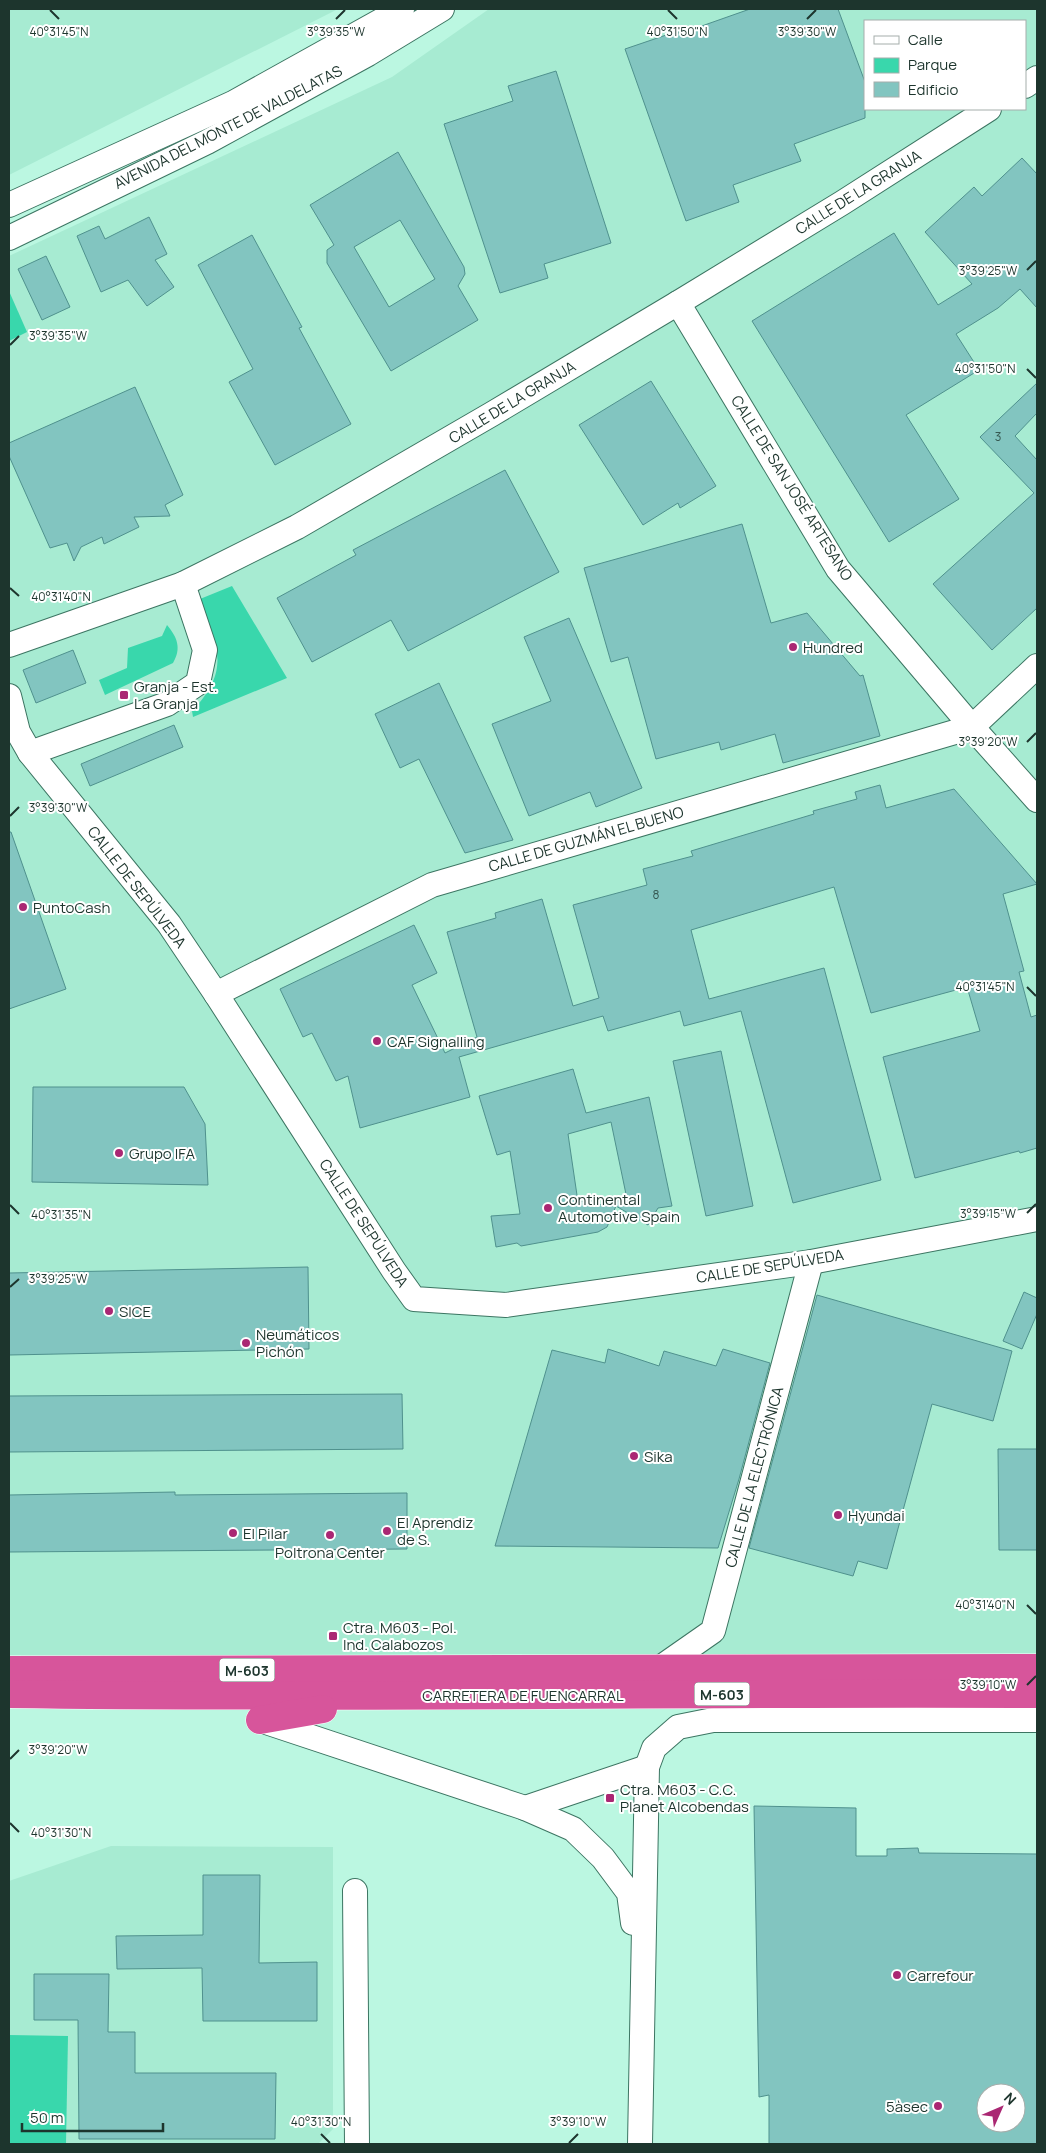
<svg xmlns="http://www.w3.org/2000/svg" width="1046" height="2153" font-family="Manrope,sans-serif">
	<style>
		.built { fill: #a7ebd2; fill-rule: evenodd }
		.green { fill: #39d7ac }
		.building { fill: #82c5c0; stroke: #4f918d; fill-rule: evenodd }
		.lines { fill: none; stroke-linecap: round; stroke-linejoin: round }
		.minor-casing { stroke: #3c7562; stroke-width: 26 }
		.highway-casing { stroke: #fff; stroke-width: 29 }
		.minor { stroke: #fff; stroke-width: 24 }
		.highway { stroke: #d7559b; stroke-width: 28 }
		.ticks { fill: none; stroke: #1d352d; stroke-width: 2 }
		.poi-dot { fill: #aa2773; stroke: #fff; stroke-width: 2 }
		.labels { text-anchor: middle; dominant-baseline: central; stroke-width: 4; stroke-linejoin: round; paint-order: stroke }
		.number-label { font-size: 12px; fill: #365952 }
		.shield { fill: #fff; stroke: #61726c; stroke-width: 1 }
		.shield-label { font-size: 14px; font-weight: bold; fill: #1d352d }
		.street-label { font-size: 15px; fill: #1d352d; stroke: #fff }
		.poi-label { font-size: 15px; fill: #1d352d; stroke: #fff; text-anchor: start }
		.ticks-label { font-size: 12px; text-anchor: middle; fill: #1d352d; stroke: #fff; stroke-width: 4; stroke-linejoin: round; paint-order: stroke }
	</style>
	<rect width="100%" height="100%" fill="#bbf7e1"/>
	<g class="built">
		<polygon points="9,9 338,9 9,175"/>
		<path d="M 489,9 L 1037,9 L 1037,1669 L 9,1673 L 9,256 L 392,77 ZM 865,21 L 1025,21 L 1025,109 L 865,109 Z"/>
		<polygon points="111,1846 333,1847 333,2129 318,2144 9,2144 9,1881"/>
	</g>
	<g class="green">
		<polygon points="9,291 27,332 9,341"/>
		<path d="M 232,586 L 287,678 L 193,717 L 192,711 C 232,669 217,646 200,599 Z"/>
		<path d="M 167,625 C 177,637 182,648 173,663 L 105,695 L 99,680 L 127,668 L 128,648 L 162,636 Z"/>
		<polygon points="9,2035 68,2036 66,2144 9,2144"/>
	</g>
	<g class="building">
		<polygon points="750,9 838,9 865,82 865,118 794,144 801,161 733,185 739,202 686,221 625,49 678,31 679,34"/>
		<polygon points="556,71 611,243 544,264 548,278 500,293 444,124 513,101 508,86"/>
		<path d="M 398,152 L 464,267 L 465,274 L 458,286 L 478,320 L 391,371 L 327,263 L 327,250 L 334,245 L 310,205 ZM 400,220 L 435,279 L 389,307 L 354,247 Z"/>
		<polygon points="1022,158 1037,174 1037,308 1020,289 998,308 956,334 979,370 906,415 959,499 889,542 752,321 894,233 938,305 972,284 925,232 974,187 982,196"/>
		<polygon points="149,217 167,254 155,260 174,287 147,306 128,280 101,292 77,236 99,226 105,239"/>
		<polygon points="252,235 302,327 299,328 351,424 275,465 229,382 253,369 198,265"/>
		<polygon points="46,256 70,307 42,320 18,269"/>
		<polygon points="651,381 716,486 680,508 678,503 643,525 579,425"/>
		<polygon points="1037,383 1037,413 1015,436 1037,460 1037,608 992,650 933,584 1034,493 980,437"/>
		<polygon points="135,387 183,495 165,505 170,516 134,517 139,527 104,544 102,537 81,547 74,561 67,543 50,548 9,456 9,443"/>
		<polygon points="505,470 559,572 408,651 391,620 312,662 277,598 356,555 353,550"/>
		<polygon points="742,524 771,623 807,613 860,676 863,675 880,736 783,763 775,734 721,750 719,742 656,759 628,657 611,662 584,568"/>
		<polygon points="569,618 642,788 596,807 590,792 529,816 492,724 551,701 524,637"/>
		<polygon points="73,650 86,683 36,703 23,670"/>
		<polygon points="439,683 508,829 513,840 465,853 419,759 400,768 375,714"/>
		<polygon points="174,725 183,747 90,786 81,764"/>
		<polygon points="880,785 886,808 954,789 1037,884 1003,894 1024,971 1019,972 1031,1017 1037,1015 1037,1148 1020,1153 1019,1151 915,1178 883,1057 980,1031 967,987 871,1013 834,887 691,930 709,999 824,968 881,1180 793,1203 741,1011 684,1026 680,1011 608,1031 603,1016 459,1057 470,1097 360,1128 348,1076 336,1081 312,1033 303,1037 280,989 414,925 437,973 412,985 445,1053 477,1037 447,932 496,918 495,913 542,899 573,1006 599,998 573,905 647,885 643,869 693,856 691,851 814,814 813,811 857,799 855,792"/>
		<polygon points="9,832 11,832 66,989 9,1009"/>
		<polygon points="721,1051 753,1206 706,1216 673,1061"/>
		<path d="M 573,1069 L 586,1113 L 649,1097 L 672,1206 L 658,1208 L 648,1225 L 616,1206 L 607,1227 L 598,1232 L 521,1246 L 517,1243 L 496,1247 L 491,1216 L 520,1214 L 510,1151 L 497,1155 L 479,1096 ZM 611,1122 L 627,1199 L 593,1206 L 592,1200 L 578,1202 L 568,1134 Z"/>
		<polygon points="33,1087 184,1087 205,1124 208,1185 32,1182"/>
		<polygon points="308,1267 309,1349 9,1355 9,1273"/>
		<polygon points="1024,1292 1037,1298 1037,1314 1022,1349 1003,1341"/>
		<polygon points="817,1295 1012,1351 993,1421 932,1404 887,1569 858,1561 853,1576 749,1548"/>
		<polygon points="608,1349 659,1366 664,1351 716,1366 723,1349 770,1363 739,1479 718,1548 495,1546 552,1350 605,1363"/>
		<polygon points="402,1394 403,1449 9,1452 9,1396"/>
		<polygon points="998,1449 1037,1449 1037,1550 999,1550"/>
		<polygon points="175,1492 175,1495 407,1493 407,1549 9,1552 9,1495"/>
		<path d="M 754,1806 L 856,1808 L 856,1856 L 887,1856 L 887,1849 L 918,1848 L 919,1853 L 1037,1854 L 1037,2144 L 769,2144 L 769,2095 L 759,2097 ZM 986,2093 L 1016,2093 L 1016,2123 L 986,2123 Z"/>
		<polygon points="203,1875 260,1875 259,1963 317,1962 317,2021 203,2021 202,1968 117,1969 116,1936 203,1935"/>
		<polygon points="34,1974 109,1974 108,2032 135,2032 135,2073 276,2073 275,2139 79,2139 78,2020 34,2020"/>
	</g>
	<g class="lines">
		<g class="minor-casing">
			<g id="minor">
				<polyline points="1025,86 1037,78"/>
				<polyline points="9,205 233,103 402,9"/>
				<polyline points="9,238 207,142 368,54 442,9"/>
				<polyline points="678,303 838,569 972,727 1037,800"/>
				<polyline points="9,645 183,584 297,527 492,414 678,303 842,203 989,109"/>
				<polyline points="9,696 18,732 30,753 169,924 216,994 394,1271 414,1299 506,1305 811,1262 1037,1219"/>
				<polyline points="30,753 167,704 198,683 205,650 183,584"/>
				<polyline points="216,994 432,885 972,727 1037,666"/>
				<polyline points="660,1668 713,1631 811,1262"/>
				<polyline points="260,1720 525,1808 573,1829 603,1858 629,1893 633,1923"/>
				<polyline points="525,1808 647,1767"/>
				<polyline points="355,1891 357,2144"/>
				<polyline points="640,2144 647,1767 654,1748 678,1727 713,1720 1037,1720"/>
			</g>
		</g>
		<g class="highway-casing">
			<g id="highway">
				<polyline points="9,1670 1037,1668"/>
				<path d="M 9,1694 C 352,1699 694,1692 1037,1694"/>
				<polyline points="260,1720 323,1709"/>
			</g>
		</g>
		<use href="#minor" class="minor"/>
		<use href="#highway" class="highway"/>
	</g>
	<path class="ticks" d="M 50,10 L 59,19M 668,10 L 677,19M 336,19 L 345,10M 807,19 L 816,10M 1027,270 L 1036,261M 10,345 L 19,336M 1027,369 L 1036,378M 10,588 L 19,596M 1027,742 L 1036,733M 10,816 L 19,807M 1027,987 L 1036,996M 10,1205 L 19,1214M 1027,1213 L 1036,1204M 10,1287 L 19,1279M 1027,1605 L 1036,1614M 1027,1685 L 1036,1676M 10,1759 L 19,1750M 10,1823 L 19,1832M 321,2134 L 330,2143M 569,2143 L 578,2134"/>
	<g class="poi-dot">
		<circle cx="793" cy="647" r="5"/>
		<rect x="119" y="690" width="10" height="10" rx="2.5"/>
		<circle cx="23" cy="907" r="5"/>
		<circle cx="377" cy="1041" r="5"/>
		<circle cx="119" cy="1153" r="5"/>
		<circle cx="548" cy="1208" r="5"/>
		<circle cx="109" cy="1311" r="5"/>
		<circle cx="246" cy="1343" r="5"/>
		<circle cx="634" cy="1456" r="5"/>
		<circle cx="838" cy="1515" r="5"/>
		<circle cx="387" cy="1531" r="5"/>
		<circle cx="233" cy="1533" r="5"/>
		<circle cx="330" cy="1535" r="5"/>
		<rect x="328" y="1631" width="10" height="10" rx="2.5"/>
		<rect x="605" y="1793" width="10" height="10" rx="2.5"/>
		<circle cx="897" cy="1975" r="5"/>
		<circle cx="938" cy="2106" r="5"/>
	</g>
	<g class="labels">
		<g class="number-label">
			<text x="998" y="436">3</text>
			<text x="656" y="894">8</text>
		</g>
		<g class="shield">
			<rect x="219.5" y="1658.5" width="55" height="23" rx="4"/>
			<rect x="694.5" y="1682.5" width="55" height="23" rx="4"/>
		</g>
		<g class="shield-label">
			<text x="247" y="1670">M-603</text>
			<text x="722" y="1694">M-603</text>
		</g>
		<g class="street-label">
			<text transform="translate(228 127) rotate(-27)">AVENIDA DEL MONTE DE VALDELATAS</text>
			<text transform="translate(858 192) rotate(-32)">CALLE DE LA GRANJA</text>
			<text transform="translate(512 402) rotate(-31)">CALLE DE LA GRANJA</text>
			<text transform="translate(792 488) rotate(58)">CALLE DE SAN JOSÉ ARTESANO</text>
			<text transform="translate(586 839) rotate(-16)">CALLE DE GUZMÁN EL BUENO</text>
			<text transform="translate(137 887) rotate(52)">CALLE DE SEPÚLVEDA</text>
			<text transform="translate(364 1223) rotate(57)">CALLE DE SEPÚLVEDA</text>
			<text transform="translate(770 1266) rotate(-9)">CALLE DE SEPÚLVEDA</text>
			<text transform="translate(754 1477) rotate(-75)">CALLE DE LA ELECTRÓNICA</text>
			<text x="523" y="1695">CARRETERA DE FUENCARRAL</text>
		</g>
		<g class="poi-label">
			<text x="803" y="647">Hundred</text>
			<text x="134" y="686">Granja - Est.<tspan x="134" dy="17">La Granja</tspan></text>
			<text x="33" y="907">PuntoCash</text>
			<text x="387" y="1041">CAF Signalling</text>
			<text x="129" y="1153">Grupo IFA</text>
			<text x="558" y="1199">Continental<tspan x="558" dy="17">Automotive Spain</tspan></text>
			<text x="119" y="1311">SICE</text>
			<text x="256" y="1334">Neumáticos<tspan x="256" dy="17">Pichón</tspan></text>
			<text x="644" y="1456">Sika</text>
			<text x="848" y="1515">Hyundai</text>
			<text x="397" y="1522">El Aprendiz<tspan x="397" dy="17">de S.</tspan></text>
			<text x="243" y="1533">El Pilar</text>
			<text x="330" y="1552" text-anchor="middle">Poltrona Center</text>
			<text x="343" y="1627">Ctra. M603 - Pol.<tspan x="343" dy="17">Ind. Calabozos</tspan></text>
			<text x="620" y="1789">Ctra. M603 - C.C.<tspan x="620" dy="17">Planet Alcobendas</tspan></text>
			<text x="907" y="1975">Carrefour</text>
			<text x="928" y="2106" text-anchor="end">5àsec</text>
		</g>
	</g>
	<g class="ticks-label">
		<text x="59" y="36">40°31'45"N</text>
		<text x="336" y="36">3°39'35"W</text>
		<text x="677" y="36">40°31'50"N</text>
		<text x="807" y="36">3°39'30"W</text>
		<text x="988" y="275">3°39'25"W</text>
		<text x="58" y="340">3°39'35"W</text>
		<text x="985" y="373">40°31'50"N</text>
		<text x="61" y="601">40°31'40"N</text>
		<text x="988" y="746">3°39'20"W</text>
		<text x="58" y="812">3°39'30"W</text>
		<text x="985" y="991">40°31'45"N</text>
		<text x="988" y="1218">3°39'15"W</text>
		<text x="61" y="1219">40°31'35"N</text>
		<text x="58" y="1283">3°39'25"W</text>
		<text x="985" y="1609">40°31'40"N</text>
		<text x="988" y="1689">3°39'10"W</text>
		<text x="58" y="1754">3°39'20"W</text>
		<text x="61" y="1837">40°31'30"N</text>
		<text x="321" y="2126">40°31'30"N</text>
		<text x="578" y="2126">3°39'10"W</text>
	</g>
	<rect width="1046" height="2153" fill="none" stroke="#1d352d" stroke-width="20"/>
	<rect x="864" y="20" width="162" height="90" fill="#ffffff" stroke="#a5aeab"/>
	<rect x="874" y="36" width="25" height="8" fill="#ffffff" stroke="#a5aeab"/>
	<text x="908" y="45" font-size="15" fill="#1d352d">Calle</text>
	<rect x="874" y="58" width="25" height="15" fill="#39d7ac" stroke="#a5aeab"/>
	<text x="908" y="70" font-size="15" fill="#1d352d">Parque</text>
	<rect x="874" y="82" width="25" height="15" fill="#82c5c0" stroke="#a5aeab"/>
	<text x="908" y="95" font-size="15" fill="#1d352d">Edificio</text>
	<g transform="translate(1001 2108) rotate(45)"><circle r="24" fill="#ffffff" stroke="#a5aeab"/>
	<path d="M0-4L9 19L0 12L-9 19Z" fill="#aa2773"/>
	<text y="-8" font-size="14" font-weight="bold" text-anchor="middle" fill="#1d352d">N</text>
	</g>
	<path d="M22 2123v8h141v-8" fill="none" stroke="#1d352d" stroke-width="2.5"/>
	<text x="30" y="2123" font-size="15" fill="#1d352d" stroke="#ffffff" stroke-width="4" paint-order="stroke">50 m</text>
</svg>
